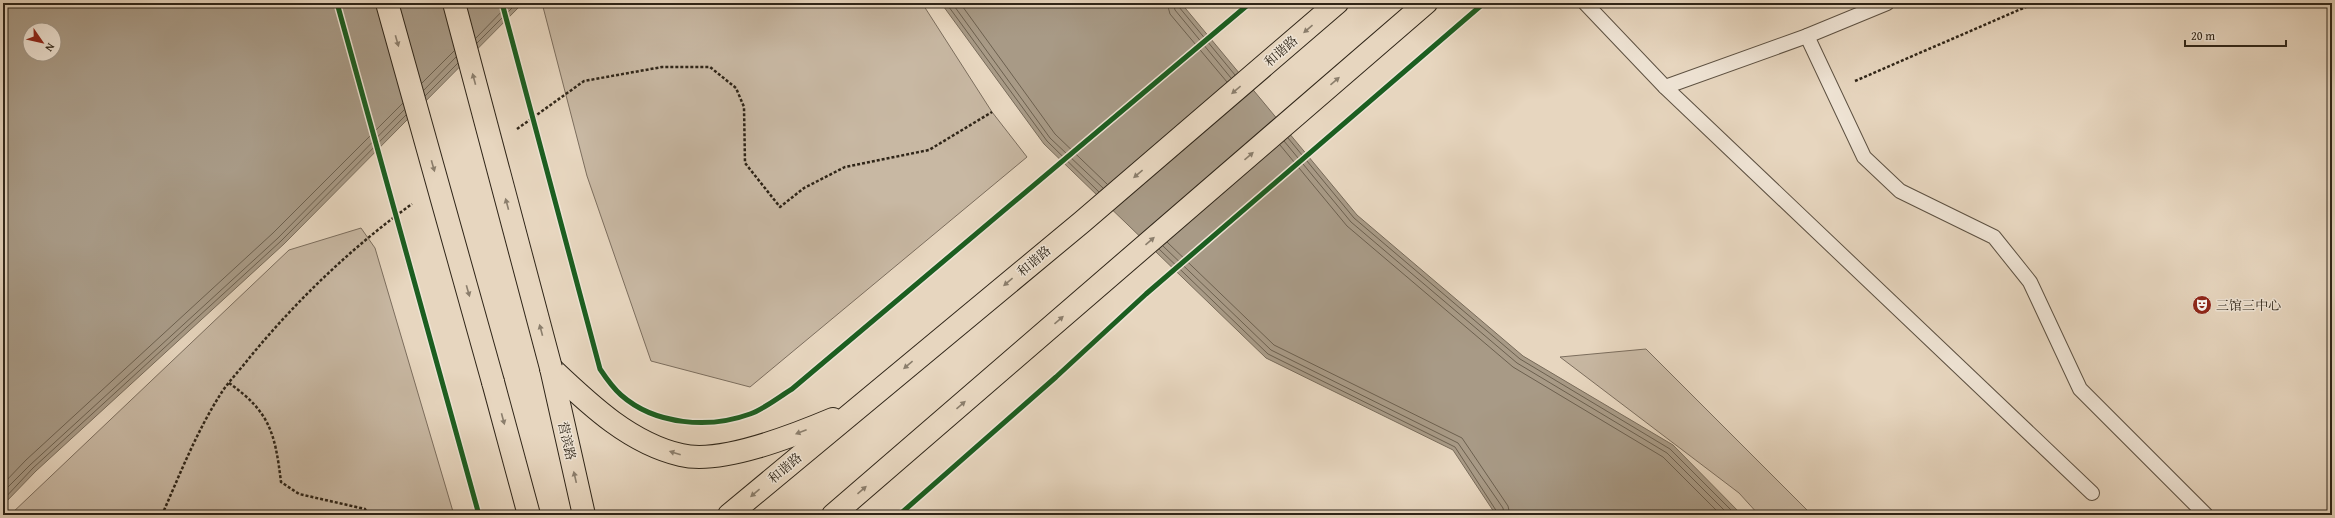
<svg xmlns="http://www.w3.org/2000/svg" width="2335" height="518" font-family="'Gentium Book Plus','Noto Serif SC',serif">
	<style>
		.green { fill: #c8b8a3; stroke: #7c6e5e }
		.water { fill: #a89a86; stroke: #786b5a; fill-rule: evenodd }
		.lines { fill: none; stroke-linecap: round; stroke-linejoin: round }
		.shore { stroke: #6c604f; stroke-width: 1 }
		.service-casing { stroke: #5d5142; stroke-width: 16 }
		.primary-casing { stroke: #2f2518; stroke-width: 24 }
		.path { stroke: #2f2518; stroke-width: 2.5; stroke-dasharray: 3 2; stroke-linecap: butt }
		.service { stroke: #efe4d5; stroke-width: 14 }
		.primary { stroke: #e7d6bf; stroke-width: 22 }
		.primary-bridge-casing { stroke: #2f2518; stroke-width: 24; stroke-linecap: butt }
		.primary-bridge { stroke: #e7d6bf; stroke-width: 22 }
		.cycleway-casing { stroke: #efe4d5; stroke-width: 8 }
		.cycleway { stroke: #1b5e20; stroke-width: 5 }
		.oneway { fill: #8b7e6c }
		.labels { text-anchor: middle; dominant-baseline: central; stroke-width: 3; stroke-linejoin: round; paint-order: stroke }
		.street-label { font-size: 13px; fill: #2f2518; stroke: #efe4d5 }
		.poi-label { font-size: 13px; fill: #2f2518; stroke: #efe4d5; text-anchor: start }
	</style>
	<rect width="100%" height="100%" fill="#e7d6bf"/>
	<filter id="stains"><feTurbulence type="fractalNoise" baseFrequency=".005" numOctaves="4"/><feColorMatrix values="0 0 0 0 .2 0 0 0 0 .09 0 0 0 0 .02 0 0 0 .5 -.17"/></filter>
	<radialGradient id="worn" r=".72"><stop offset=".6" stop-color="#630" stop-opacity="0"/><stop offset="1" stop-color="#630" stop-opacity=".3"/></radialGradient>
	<g class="green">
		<polygon points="542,3 922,3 992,112 1027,157 750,387 651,361 587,176"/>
		<polygon points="361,228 375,248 454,515 10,515 289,250"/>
		<polygon points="1646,349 1812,515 1759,515 1739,493 1560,357"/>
	</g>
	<g class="water">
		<path d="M 3,3 L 523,3 L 284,244 L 36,471 L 3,505 ZM 30,30 L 54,30 L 54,54 L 30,54 Z"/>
		<polygon points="941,3 1181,3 1357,215 1523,356 1673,445 1742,515 1496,515 1453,450 1266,358 1044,144"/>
	</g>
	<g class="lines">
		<g class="shore">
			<polyline points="946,3 1047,141 1099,192"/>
			<polyline points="952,3 1050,138 1103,188"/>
			<polyline points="960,3 1055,134 1107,184"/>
			<polyline points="1167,3 1170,14 1227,82"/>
			<polyline points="1173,3 1175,10 1231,78"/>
			<polyline points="1178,3 1179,7 1235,75"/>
			<polyline points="476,38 510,3"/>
			<polyline points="477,43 517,3"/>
			<polyline points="422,83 454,51"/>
			<polyline points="424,90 456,57"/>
			<polyline points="425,96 458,63"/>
			<polyline points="1288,138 1354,218 1520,359 1670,449 1736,515"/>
			<polyline points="1284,141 1351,222 1517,363 1667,453 1729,515"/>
			<polyline points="1280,145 1347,226 1513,367 1663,457 1721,515"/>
			<polyline points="1167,242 1274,345 1462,438 1508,506 1510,515"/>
			<polyline points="1163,246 1271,350 1458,443 1503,508 1504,515"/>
			<polyline points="1159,249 1268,354 1455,447 1499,515"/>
			<polyline points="3,484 26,460 273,233 403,103"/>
			<polyline points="3,492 30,465 278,238 404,110"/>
			<polyline points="3,500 33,468 281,241 406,115"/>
		</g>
		<g class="service-casing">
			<g id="service">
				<polyline points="1585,3 1665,87 2092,493"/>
				<polyline points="1807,36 1864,157 1900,191 1994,237 2030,282 2080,389 2206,515"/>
				<polyline points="1665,87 1807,36 1887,3"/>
			</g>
		</g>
		<g class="primary-casing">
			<g id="primary">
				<path d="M 551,368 C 588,403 629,443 681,455 C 721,465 795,435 833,419"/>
				<polyline points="551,368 584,515"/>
				<polyline points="493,382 529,515"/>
				<polyline points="729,515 1082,222 1337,3"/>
				<polyline points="833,515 1426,3"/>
			</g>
		</g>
		<g class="path">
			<polyline points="1855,81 2035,3"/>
			<polyline points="517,129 584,81 662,67 710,67 736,88 744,107 745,163 780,207 804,188 845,167 929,150 992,112"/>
			<path d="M 229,383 C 270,412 275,433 281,482 L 299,494 L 365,509 L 368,515"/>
			<path d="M 162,515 C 179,476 197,431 220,395 C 228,382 240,370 250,357 C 297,300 352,247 412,204"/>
		</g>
		<use href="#service" class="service"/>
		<use href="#primary" class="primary"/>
		<g class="primary-bridge-casing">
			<g id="primary-bridge">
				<polyline points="387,3 493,382"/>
				<polyline points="454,3 551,368"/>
			</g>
		</g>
		<use href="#primary-bridge" class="primary-bridge"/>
		<g class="cycleway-casing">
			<g id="cycleway">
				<polyline points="337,3 479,515"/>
				<path d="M 502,3 L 600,369 C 606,378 613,388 621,395 C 655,425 709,429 750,414 C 764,409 779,397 792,389 L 1250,3"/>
				<polyline points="899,515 1056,377 1146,294 1484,3"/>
			</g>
		</g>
		<use href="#cycleway" class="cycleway"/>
	</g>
	<defs><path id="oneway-solid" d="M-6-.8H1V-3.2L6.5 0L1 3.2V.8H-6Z"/></defs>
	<g class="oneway">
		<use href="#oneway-solid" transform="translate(1308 29) rotate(139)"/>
		<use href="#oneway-solid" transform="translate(397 41) rotate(74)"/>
		<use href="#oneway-solid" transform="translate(474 79) rotate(-105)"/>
		<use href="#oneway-solid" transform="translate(1335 81) rotate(-41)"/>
		<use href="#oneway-solid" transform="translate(1236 90) rotate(140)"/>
		<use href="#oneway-solid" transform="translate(1249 156) rotate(-41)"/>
		<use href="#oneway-solid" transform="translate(433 166) rotate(74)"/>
		<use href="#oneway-solid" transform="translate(1138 174) rotate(140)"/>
		<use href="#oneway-solid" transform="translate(507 204) rotate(-105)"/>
		<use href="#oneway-solid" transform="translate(1150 241) rotate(-41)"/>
		<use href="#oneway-solid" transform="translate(1008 282) rotate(140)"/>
		<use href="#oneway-solid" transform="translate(468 291) rotate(74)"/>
		<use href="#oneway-solid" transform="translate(1059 320) rotate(-41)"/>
		<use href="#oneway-solid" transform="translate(541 330) rotate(-105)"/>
		<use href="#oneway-solid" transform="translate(908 365) rotate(140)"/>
		<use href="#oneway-solid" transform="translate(961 405) rotate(-41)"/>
		<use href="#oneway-solid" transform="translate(503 419) rotate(75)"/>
		<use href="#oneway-solid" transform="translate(801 432) rotate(159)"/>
		<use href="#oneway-solid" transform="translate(675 453) rotate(-162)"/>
		<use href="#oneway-solid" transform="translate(575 477) rotate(-103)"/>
		<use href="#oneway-solid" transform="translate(862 490) rotate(-41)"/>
		<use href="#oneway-solid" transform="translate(755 493) rotate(140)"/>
	</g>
	<defs>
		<g id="theatre-disc" transform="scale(1)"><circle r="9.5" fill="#8f2418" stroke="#efe4d5"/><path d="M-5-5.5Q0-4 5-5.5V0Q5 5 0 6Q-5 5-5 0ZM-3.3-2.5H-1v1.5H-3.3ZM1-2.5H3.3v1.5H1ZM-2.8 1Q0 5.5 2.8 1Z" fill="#fff"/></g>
	</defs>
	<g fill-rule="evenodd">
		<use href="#theatre-disc" x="2202" y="305"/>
	</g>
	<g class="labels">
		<g class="street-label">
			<text transform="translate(1281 51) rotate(-41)">和谐路</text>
			<text transform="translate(1034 261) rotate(-40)">和谐路</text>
			<text transform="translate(567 441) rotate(77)">营滨路</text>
			<text transform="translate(785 468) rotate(-40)">和谐路</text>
		</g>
		<g class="poi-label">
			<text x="2216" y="305">三馆三中心</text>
		</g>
	</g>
	<rect width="2335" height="518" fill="none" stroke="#e7d6bf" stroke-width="16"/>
	<rect x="4" y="4" width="2327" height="510" fill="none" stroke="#2f2518" stroke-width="2"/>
	<rect x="8" y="8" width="2319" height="502" fill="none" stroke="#2f2518"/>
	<g transform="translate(42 42) rotate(124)"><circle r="19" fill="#efe4d5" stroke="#a29889"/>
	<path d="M0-3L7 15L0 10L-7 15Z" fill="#8f2418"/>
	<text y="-6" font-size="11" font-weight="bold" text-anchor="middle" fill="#2f2518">N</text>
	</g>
	<path d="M2185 40v6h101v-6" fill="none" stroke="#2f2518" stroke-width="2"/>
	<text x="2191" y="40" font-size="12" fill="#2f2518" stroke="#efe4d5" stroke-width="3" paint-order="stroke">20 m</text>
	<rect width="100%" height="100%" filter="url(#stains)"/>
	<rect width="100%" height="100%" fill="url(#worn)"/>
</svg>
